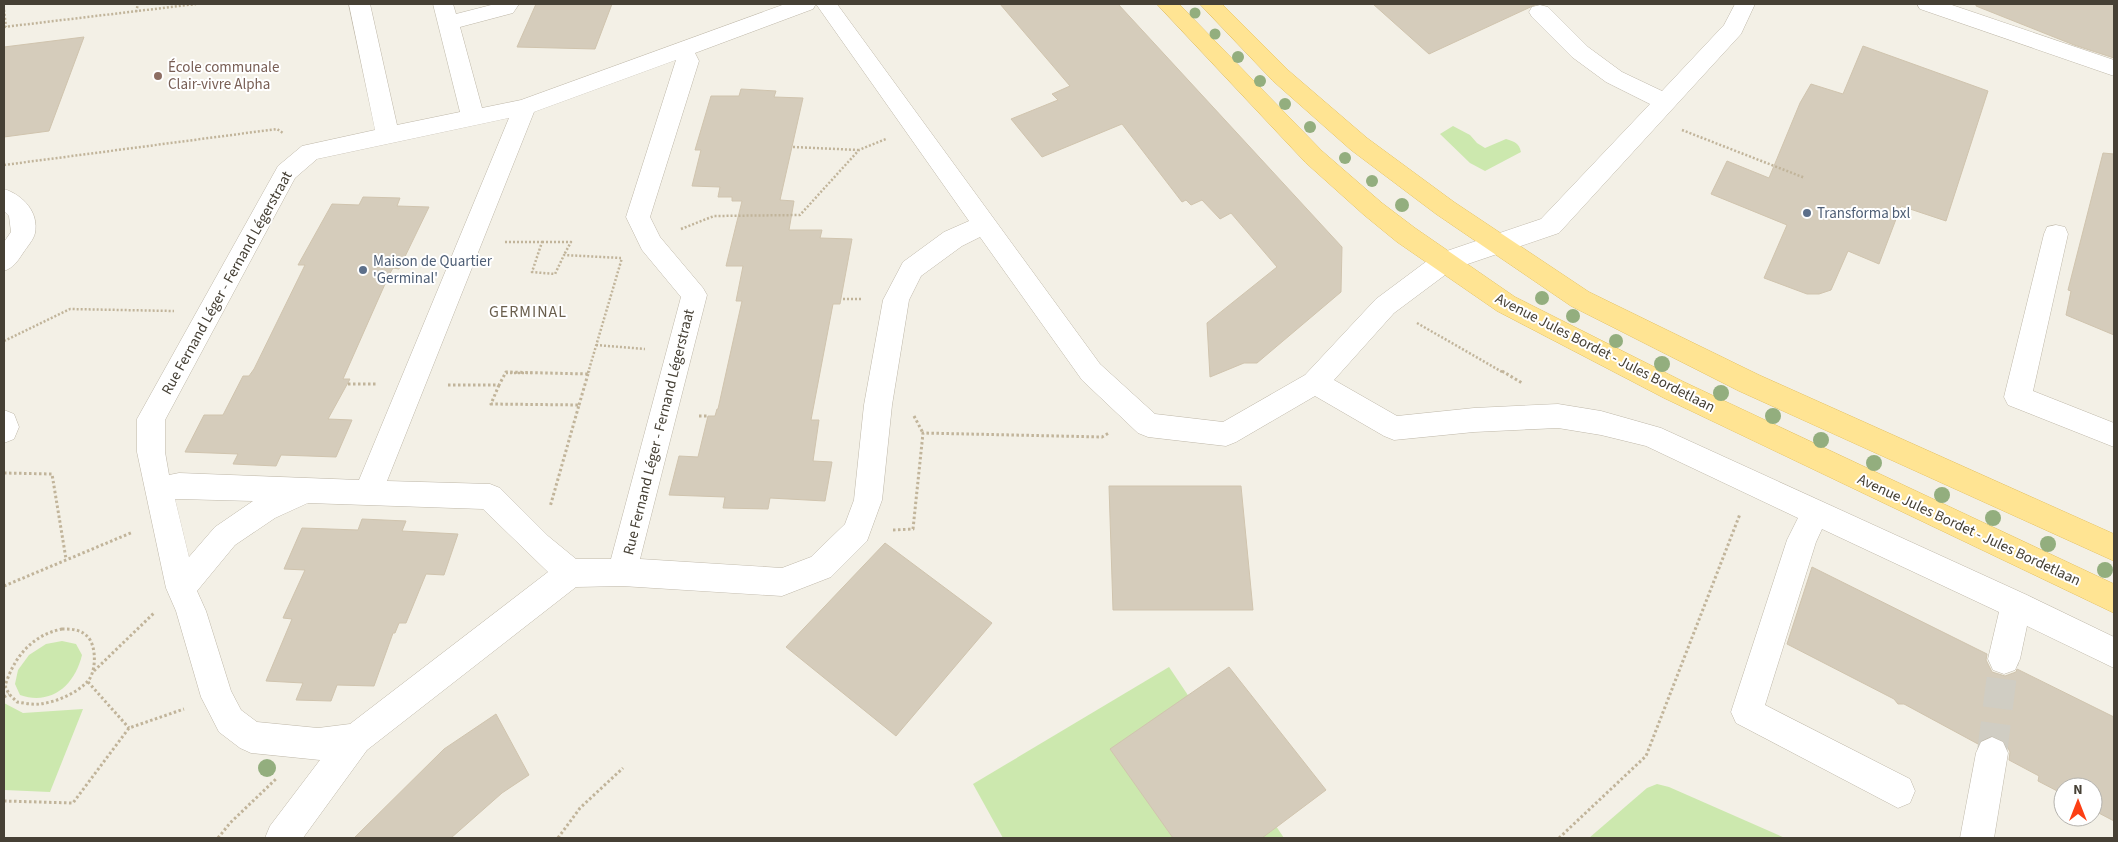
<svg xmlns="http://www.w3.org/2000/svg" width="2118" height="842" font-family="'Source Sans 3',sans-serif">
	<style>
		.green { fill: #cce8ae }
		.building { fill: #d5ccbb; stroke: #d0c4ae }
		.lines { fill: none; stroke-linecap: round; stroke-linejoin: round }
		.minor-tunnel { stroke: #d0cdc3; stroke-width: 30; stroke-dasharray: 30 15; stroke-linecap: butt }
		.minor-casing { stroke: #bfb8a9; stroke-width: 1 }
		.major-casing { stroke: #e5c263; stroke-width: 1 }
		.path-far1 { stroke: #c1b49a; stroke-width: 2.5; stroke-dasharray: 2 2; stroke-linecap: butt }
		.path { stroke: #c1b49a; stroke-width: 3; stroke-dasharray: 2.5 2.5; stroke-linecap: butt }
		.minor { fill: #fff; fill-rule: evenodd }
		.major { fill: #ffe493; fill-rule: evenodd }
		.tree { fill: #93ae7e }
		.education-dot { fill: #8d6e63; stroke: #fff; stroke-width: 2 }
		.service-dot { fill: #5c6f8a; stroke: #fff; stroke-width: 2 }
		.labels { text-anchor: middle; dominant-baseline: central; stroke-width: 4; stroke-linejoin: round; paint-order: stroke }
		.education-label { font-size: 15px; fill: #785e54; stroke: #fff; text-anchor: start }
		.service-label { font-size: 15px; fill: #4e5e75; stroke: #fff; text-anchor: start }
		.street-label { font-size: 15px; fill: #464035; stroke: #fff }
		.neighbourhood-label { font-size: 16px; letter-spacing: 1px; fill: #695e4c; stroke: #fff }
	</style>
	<rect width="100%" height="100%" fill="#f3f0e6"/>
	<g class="green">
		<path d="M 1453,126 L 1470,135 L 1477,143 L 1485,148 L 1506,139 C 1515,142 1519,143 1521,152 L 1485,171 L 1470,163 L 1440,134 Z"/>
		<path d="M 62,641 L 76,644 L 82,655 C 75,685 51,706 20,695 L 15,684 L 18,670 L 29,655 L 46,644 Z"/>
		<polygon points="1169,667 1284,838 1003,838 973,784"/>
		<polygon points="4,703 23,713 83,709 50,792 4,790"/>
		<polygon points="1657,784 1669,787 1785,838 1589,838 1647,788"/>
	</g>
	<g class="building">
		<polygon points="536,4 612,4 595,49 517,47"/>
		<polygon points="1000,4 1118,4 1342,247 1341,292 1257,363 1244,363 1210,377 1207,323 1277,267 1231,213 1220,219 1202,200 1191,205 1186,200 1182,202 1122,124 1042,157 1011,119 1058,100 1052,94 1070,86"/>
		<polygon points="1373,4 1537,4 1429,54"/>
		<polygon points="1976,4 2114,4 2114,58 2074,45 1976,6"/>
		<polygon points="84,37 49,131 4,137 4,47"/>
		<polygon points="1863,46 1988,91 1946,221 1901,206 1879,264 1848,251 1831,290 1819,294 1807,294 1764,278 1787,225 1711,194 1727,161 1769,178 1800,103 1811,84 1843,94"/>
		<polygon points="741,89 776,91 774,97 803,98 780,200 794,201 789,230 822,230 820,238 852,239 840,304 833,304 811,420 819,420 813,461 832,462 825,501 770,498 768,509 723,508 725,497 669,495 679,456 698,457 708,416 715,416 717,409 718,409 742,301 736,301 743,266 726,266 742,201 732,201 732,197 718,197 720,187 692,186 701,150 695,150 711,96 739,96"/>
		<polygon points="2103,153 2114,154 2114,335 2066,315 2071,291 2068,290"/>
		<polygon points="363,197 400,198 397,206 429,207 399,269 393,268 389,275 343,379 350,379 328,419 352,420 336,457 281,455 276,466 233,464 238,454 185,452 204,415 223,415 243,376 249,376 254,369 305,265 298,265 332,204 359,205"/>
		<polygon points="1109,486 1241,486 1253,610 1113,610"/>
		<polygon points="362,519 406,521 402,531 458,534 444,575 426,574 406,623 399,623 395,633 393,633 374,686 337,685 331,701 296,700 303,683 266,681 292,619 283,618 305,570 284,569 302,528 358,530"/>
		<polygon points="885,543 992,623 896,736 786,647"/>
		<polygon points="1812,567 1987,654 1986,660 1992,672 2005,676 2016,672 2017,669 2114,717 2114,821 2093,810 2093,787 2063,787 2063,794 2038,781 2039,776 2009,760 2010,752 2004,740 1991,735 1980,740 1978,744 1904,704 1898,704 1894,699 1787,644"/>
		<polygon points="1229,667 1326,790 1262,838 1173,838 1110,749"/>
		<polygon points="496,714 529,775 502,793 451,838 354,838 444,749"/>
	</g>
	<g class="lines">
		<polyline class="minor-tunnel" points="1992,753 2004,659"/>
		<g class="minor-casing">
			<g id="minor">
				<path d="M 349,4 L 370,4 L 397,125 L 460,112 L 433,4 L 453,4 L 456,14 L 495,4 L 519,4 L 513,13 L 460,27 L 482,108 L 521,100 L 785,4 L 837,4 L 1100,364 L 1155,414 L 1223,422 L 1305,375 L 1376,299 L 1435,255 L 1541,219 L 1650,104 L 1606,82 L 1572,57 L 1532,17 L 1529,12 L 1532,7 L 1540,5 L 1548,7 L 1588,47 L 1622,72 L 1662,91 L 1724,25 L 1735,4 L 1755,4 L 1741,34 L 1559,233 L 1453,269 L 1394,313 L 1334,380 L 1397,416 L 1474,408 L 1558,404 L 1601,411 L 1661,428 L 2027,595 L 2114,637 L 2114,668 L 2027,626 L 2020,659 L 2015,670 L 2004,674 L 1993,670 L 1988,659 L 1999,612 L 1822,529 L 1816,542 L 1765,705 L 1910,779 L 1915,791 L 1910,803 L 1898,808 L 1736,723 L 1731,712 L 1787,540 L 1798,518 L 1646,446 L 1601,435 L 1558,428 L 1474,432 L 1394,440 L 1384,436 L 1315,396 L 1236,442 L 1226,446 L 1148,437 L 1138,433 L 1082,380 L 980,237 L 962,246 L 921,276 L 909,300 L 892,405 L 882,500 L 867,541 L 831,577 L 782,596 L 622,586 L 576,587 L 367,750 L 303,838 L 265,838 L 270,826 L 320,760 L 251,753 L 240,748 L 219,732 L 201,697 L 176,611 L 166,588 L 137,452 L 137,419 L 278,166 L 302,146 L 375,130 ZM 816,4 L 969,221 L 944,232 L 903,262 L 883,300 L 864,405 L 854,500 L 845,524 L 811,557 L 782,568 L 640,559 L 707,295 L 703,288 L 660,237 L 650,217 L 699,61 L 695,53 L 813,9 ZM 676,60 L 626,217 L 642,250 L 681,297 L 611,559 L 576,559 L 548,536 L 500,488 L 490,484 L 387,481 L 534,112 ZM 509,118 L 359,480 L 179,473 L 169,475 L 165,452 L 165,420 L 295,178 L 317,159 ZM 175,499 L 179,499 L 253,501 L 215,527 L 189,557 ZM 308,503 L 483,509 L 548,572 L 350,724 L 318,728 L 257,722 L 241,710 L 231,691 L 206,611 L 197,591 L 235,545 L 275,518 Z"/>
				<polygon points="1917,4 1949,4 2114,60 2114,76 1920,9"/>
				<path d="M 4,189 C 23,195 39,212 35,233 C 34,239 27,247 23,253 C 17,262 14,267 4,271 L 4,242 L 11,232 L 9,216 L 4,211 Z"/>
				<polygon points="2056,225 2065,227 2068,234 2033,391 2114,423 2114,447 2008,405 2004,397 2044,234 2047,227"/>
				<polygon points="4,410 14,414 19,427 14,439 4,443"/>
				<polygon points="1992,737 2003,742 2008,753 1994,838 1960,838 1976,753 1981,742"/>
			</g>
		</g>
		<g class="major-casing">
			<g id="major">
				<polygon points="1157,4 1179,4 1322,151 1382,203 1415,228 1515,297 1684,382 2114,584 2114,613 1664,398 1497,311 1397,242 1364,215 1306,163"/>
				<polygon points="1200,4 1222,4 1289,71 1367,138 1454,202 1589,292 1759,375 2114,534 2114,561 1739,391 1571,306 1436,214 1351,150 1273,81"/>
			</g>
		</g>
		<g class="path-far1">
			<polyline points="4,10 6,27"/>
			<polyline points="136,12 138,4"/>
			<polyline points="4,27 196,4"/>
			<polyline points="1682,130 1805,178"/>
			<polyline points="793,147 858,150"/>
			<polyline points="4,165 277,129 283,133"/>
			<polyline points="681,229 714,216 800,215 859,150 886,139"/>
			<polyline points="505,242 542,242 532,272 555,274 564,255 621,258"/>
			<polyline points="542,242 571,242 564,255"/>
			<polyline points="843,299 862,299"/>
			<polyline points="1417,323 1504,373"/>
			<polyline points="4,341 70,309 174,311"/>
			<polyline points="596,345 645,349"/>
			<polyline points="506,373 533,373"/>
			<polyline points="588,373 622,258"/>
		</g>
		<g class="path">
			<polyline points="1502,371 1522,383"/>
			<polyline points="348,384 377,384"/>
			<polyline points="448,385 499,385 506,372 588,374 589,371"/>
			<polyline points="499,385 491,404 579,405 550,507"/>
			<polyline points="579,405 588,374"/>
			<polyline points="699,416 707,416"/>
			<polyline points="914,416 923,433"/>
			<polyline points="4,473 52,474 66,559"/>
			<polyline points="893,530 913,529 923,433 1102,437 1109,433"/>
			<polyline points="4,586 133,532"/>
			<path d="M 62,629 C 71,629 80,629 87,636 C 97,645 97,674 86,683 C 75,694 56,702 40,704 C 33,705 24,703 17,702 L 9,694 L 5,686 C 14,657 32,635 62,629 Z"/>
			<polyline points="94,671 154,613"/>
			<polyline points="88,682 129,728"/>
			<polyline points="4,697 9,694"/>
			<polyline points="4,801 73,803 129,728 184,709"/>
			<polyline points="218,838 230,823 277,778"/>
			<polyline points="558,838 580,808 623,768"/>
			<polyline points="1559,838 1646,756 1740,514"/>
		</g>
		<use href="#minor" class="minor"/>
		<use href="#major" class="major"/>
	</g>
	<g class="tree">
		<circle cx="1195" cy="13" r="5.5"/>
		<circle cx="1215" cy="34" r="5.5"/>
		<circle cx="1238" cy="57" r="6"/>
		<circle cx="1260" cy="81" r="6"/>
		<circle cx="1285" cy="104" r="6"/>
		<circle cx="1310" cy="127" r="6"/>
		<circle cx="1345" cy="158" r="6"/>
		<circle cx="1372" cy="181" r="6"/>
		<circle cx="1402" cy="205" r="7"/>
		<circle cx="1542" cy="298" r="7"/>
		<circle cx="1573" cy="316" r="7"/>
		<circle cx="1616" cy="341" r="7"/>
		<circle cx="1662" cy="364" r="8"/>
		<circle cx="1721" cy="393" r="8"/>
		<circle cx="1773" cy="416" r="8"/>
		<circle cx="1821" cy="440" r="8"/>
		<circle cx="1874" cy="463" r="8"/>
		<circle cx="1942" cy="495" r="8"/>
		<circle cx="1993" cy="518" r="8"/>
		<circle cx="2048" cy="544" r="8"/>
		<circle cx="2105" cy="570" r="8"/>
		<circle cx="267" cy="768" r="9"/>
	</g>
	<circle class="education-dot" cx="158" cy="76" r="5"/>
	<g class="service-dot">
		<circle cx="1807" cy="213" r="5"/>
		<circle cx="363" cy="270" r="5"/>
	</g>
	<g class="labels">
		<g class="education-label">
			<text x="168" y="67">École communale<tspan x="168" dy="17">Clair-vivre Alpha</tspan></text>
		</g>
		<g class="service-label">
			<text x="1817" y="213">Transforma bxl</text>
			<text x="373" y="261">Maison de Quartier<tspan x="373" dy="17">'Germinal'</tspan></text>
		</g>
		<g class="street-label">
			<text transform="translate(227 283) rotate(-61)">Rue Fernand Léger - Fernand Légerstraat</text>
			<text transform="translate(1605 353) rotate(27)">Avenue Jules Bordet - Jules Bordetlaan</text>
			<text transform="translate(659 432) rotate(-76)">Rue Fernand Léger - Fernand Légerstraat</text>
			<text transform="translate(1969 530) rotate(25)">Avenue Jules Bordet - Jules Bordetlaan</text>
		</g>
		<g class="neighbourhood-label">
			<text x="528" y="312">GERMINAL</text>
		</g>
	</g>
	<rect width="2118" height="842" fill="none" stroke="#464035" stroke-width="10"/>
	<g transform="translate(2078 802)"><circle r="24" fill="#ffffff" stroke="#b5b3ae"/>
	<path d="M0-4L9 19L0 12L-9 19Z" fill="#fc3f14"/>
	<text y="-8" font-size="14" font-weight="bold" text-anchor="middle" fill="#464035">N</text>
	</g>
</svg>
